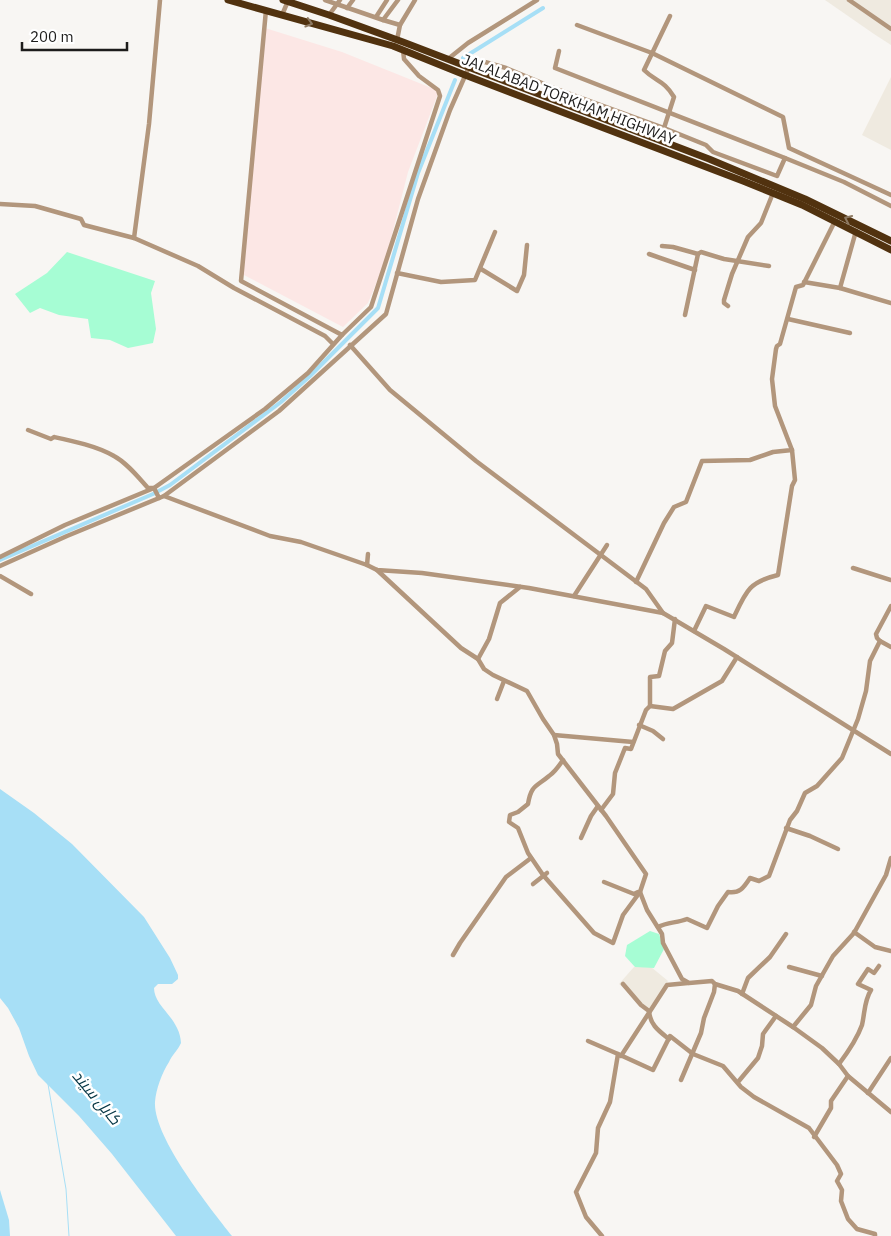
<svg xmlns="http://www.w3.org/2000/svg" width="891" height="1236" font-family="'IBM Plex Sans',Cairo,sans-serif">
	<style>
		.industrial { fill: #fce7e5 }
		.built { fill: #efeae0 }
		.green { fill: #a6fdd4 }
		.water { fill: #a7dff6 }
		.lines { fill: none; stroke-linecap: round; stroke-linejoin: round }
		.stream { stroke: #a7dff6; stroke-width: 1 }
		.canal { stroke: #a7dff6; stroke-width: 4 }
		.minor { stroke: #b2967c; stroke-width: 4.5 }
		.highway { stroke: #51320f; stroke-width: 7 }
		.oneway { stroke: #8e7a63 }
		.labels { text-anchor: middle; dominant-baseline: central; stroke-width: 5; stroke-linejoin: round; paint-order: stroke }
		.street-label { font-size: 15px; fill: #1d1c1b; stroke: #fff }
		.water-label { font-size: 16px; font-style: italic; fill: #043544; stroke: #fff }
	</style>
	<rect width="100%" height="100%" fill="#f8f6f3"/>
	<polygon class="industrial" points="265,28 342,52 439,91 408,172 385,262 368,303 343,327 242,274"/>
	<g class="built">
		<polygon points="825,0 891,0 891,45 874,34"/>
		<polygon points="891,77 891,150 862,135"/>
		<polygon points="634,967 651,967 668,981 648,1010 619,984"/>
	</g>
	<g class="green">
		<polygon points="67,252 155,281 151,293 156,329 153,343 128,348 110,340 91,338 88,319 59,315 40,308 30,313 15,294 47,273"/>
		<polygon points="650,931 659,934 664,949 654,968 635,967 625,956 627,945"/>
	</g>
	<g class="water">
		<path d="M 0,789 L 34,813 L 72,844 L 144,917 L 170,958 L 178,975 L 178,979 L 172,984 L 158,984 L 154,988 C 154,1007 180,1018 181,1043 C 178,1050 172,1055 169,1062 C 162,1073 156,1089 155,1102 C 153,1137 210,1208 232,1236 L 176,1236 L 112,1154 L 79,1116 L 38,1075 L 29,1056 L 19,1028 L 8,1008 L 0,998 Z"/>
		<polygon points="0,1190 9,1220 10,1236 0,1236"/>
	</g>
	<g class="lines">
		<polyline class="stream" points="48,1084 66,1189 69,1236"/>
		<g class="canal">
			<polyline points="463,58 543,8"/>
			<polyline points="0,560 153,494 170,485 281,402 310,376 378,308 418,173 455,80"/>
		</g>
		<g class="minor">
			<polyline points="325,0 383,20 400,25"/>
			<polyline points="849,0 891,29"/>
			<polyline points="347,8 353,0"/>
			<polyline points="266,10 241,281 342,335 371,307 440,96 438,90 419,76 404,59 403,50"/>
			<polyline points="282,15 288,1"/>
			<polyline points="329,15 340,0"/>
			<polyline points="376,17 387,0"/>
			<polyline points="383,20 398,0"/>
			<polyline points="577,25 652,53 783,117 789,148 891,195"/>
			<polyline points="397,40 400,25 415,0"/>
			<polyline points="559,51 555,68 785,158"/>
			<polyline points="448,59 468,43 537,0"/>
			<path d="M 473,69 L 474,65 L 485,62 L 506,68 L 554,88 L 664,128 L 674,97 C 664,80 656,82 644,70 L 670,16"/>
			<polyline points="664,128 706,145 713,152 777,176 785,158 844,182 891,206"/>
			<polyline points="0,204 35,206 81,219 84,225 134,238 198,266 234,288 325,336 333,344"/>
			<polyline points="134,238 149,124 160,0"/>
			<polyline points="662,246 673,247 698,254 701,252 724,259 769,266"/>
			<polyline points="649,254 695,270"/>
			<polyline points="481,269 517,291 524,275 527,245"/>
			<polyline points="397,273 441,282 475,280 495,232"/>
			<polyline points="804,282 840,288 891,303"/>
			<polyline points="840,288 856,231"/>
			<polyline points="728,306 724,303 724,300 732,274 748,237 761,223 773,193"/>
			<polyline points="685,315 698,254"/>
			<polyline points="788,319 850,333"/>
			<polyline points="350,345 390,390 476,461 646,589 663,613"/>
			<path d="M 28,430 L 51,439 L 54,437 C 73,441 97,446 114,456 C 127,463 138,477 148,488 L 154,488 L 159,498"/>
			<polyline points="164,496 270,536 301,542 367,565 377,570 422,573 529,588 663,613 724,649 891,754"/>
			<polyline points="0,557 65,525 154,488 265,409 308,373 342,335"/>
			<polyline points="367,565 368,554"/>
			<polyline points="0,566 67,536 164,496 279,411 386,314 418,199 450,110 469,67"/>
			<polyline points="853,568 891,580"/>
			<polyline points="377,570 461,648 478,659 484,669 493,675 527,691 543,719 554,735 557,744 558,754 606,816 646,874 640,892 647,910 662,934 663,943 682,979 689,983 712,981 715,984 738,991 793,1027 822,1048 839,1064 848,1076 891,1112"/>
			<polyline points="0,576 31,594"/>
			<polyline points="636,582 664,523 674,507 686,502 702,461 750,460 773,452 792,450 775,406 772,379 776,349 777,346 780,344 796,287 803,285 835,221"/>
			<polyline points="574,596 607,545"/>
			<path d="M 694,631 L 706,606 L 734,617 C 746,591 749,582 778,575 L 792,486 L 795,480 L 792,450"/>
			<polyline points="880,641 891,647"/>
			<polyline points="478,659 489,639 500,603 520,587"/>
			<polyline points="497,699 504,681"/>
			<polyline points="650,706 673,709 722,681 737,657"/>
			<polyline points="639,725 653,731 663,739"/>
			<polyline points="554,735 633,742"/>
			<path d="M 563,760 C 559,766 555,772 549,776 C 536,787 531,785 528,804 L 518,812 L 510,815 L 509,822 L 518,828 L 528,853 L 543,875 L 594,933 L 613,943 L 623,915 L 640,892"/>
			<polyline points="601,810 613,794 615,773 625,748 631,749 646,710 650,706 650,677 659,676 665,651 672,643 675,619"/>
			<polyline points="786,828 810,836 838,849"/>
			<polyline points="581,838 591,816 598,806"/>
			<polyline points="604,882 634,894 638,892"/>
			<polyline points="533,884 547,873"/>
			<path d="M 658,927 C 667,922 677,923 687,919 L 707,928 L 718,906 L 728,892 C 740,894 744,887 750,878 L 759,881 L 769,876 L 790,820 L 797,811 L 805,793 L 817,786 L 842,758 L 858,719 L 866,691 L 870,661 L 880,641 L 877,638 L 876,634 L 891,606"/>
			<polyline points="854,932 875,947 891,951"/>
			<polyline points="453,955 460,943 506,877 531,858"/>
			<polyline points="789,967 822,976"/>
			<path d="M 623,984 L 641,1005 L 649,1011 C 650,1025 659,1031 669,1039"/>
			<polyline points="742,994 748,978 770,957 786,934"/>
			<polyline points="793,1027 811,1005 816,986 833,956 854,933 886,875 891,858"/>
			<polyline points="588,1041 618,1054"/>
			<polyline points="621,1056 667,985 688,983"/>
			<path d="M 839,1064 C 848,1052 857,1039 862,1025 C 865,1012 864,1001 871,990 L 858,984 L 868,969 L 874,973 L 879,966"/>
			<polyline points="681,1080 701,1033 704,1018 714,992 715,984"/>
			<polyline points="738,1082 758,1058 762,1046 763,1034 776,1016"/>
			<polyline points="868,1093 891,1058"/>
			<polyline points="814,1137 831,1108 831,1101 848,1076"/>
			<polyline points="602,1236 586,1217 576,1192 596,1153 598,1128 610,1102 618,1054 653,1070 670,1036 693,1054 723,1066 741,1087 754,1097 809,1128 837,1165 841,1174 837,1181 842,1190 841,1201 848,1219 857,1229 875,1234 875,1236"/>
		</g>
		<g class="highway">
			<polyline points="228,0 393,46 465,75 743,181 802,205 891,250"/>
			<polyline points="283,0 329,15 403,42 709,159 805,199 891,241"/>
		</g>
	</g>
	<defs><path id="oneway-chevron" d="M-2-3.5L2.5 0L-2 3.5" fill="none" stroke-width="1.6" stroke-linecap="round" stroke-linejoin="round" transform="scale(1.25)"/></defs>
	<g class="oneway">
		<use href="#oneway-chevron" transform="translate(309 23) rotate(16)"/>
		<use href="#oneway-chevron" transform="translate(848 219) rotate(-155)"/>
	</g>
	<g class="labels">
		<g class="street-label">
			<text transform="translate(569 99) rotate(21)">JALALABAD TORKHAM HIGHWAY</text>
		</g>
		<g class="water-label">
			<text transform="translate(97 1097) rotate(50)">کابل سيند</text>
		</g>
	</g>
	<path d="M22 42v8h105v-8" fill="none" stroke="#1d1c1b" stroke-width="2.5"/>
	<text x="30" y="42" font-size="15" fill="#1d1c1b" stroke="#ffffff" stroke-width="4" paint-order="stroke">200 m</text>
</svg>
